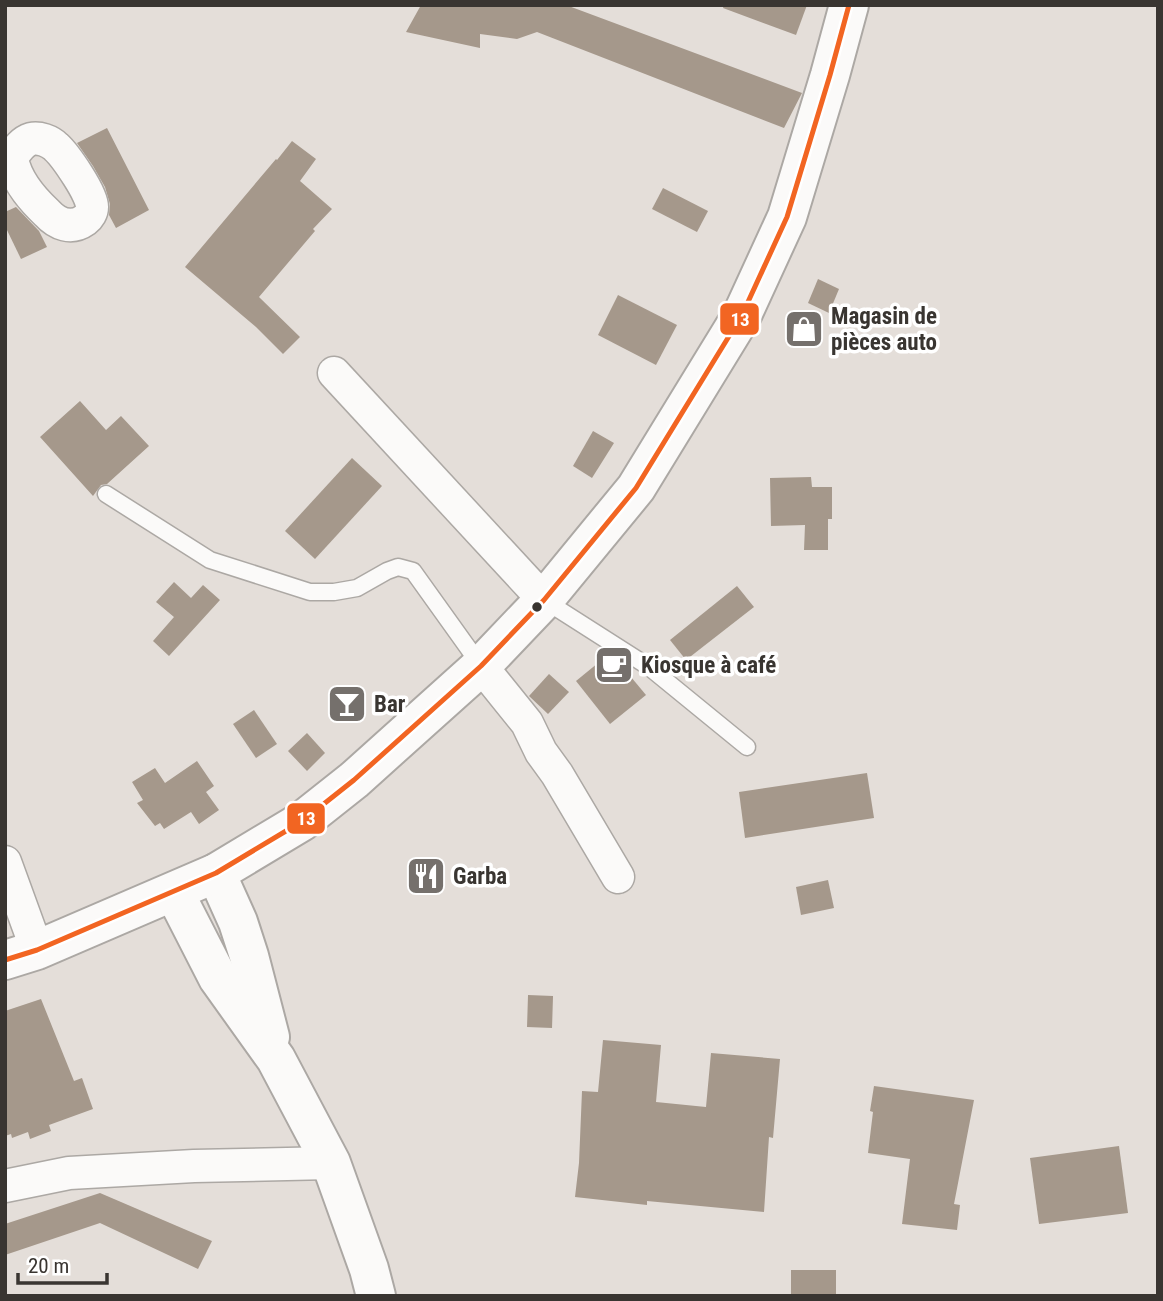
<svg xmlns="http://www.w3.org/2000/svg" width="1163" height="1301" font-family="'Roboto Condensed',sans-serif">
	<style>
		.building { fill: #a5988b }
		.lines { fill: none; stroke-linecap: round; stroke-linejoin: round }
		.lane-casing { stroke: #aca8a4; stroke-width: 19 }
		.street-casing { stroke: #aca8a4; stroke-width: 35 }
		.secondary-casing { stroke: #aca8a4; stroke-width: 42 }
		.primary-casing { stroke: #aca8a4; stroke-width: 42 }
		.lane { stroke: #fbfaf9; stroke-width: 16 }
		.street { stroke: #fbfaf9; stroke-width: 32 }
		.secondary { stroke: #fbfaf9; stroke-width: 38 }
		.primary { stroke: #fbfaf9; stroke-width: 38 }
		.bus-1-casing { stroke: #fff; stroke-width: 10 }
		.bus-1 { stroke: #f26522; stroke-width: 5 }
		.bus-dot { fill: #393531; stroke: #fff; stroke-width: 2.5 }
		.labels { text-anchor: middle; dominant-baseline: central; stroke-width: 7; stroke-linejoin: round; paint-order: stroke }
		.poi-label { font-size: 23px; font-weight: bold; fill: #393531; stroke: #fff; text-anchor: start }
		.line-badge { stroke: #fff; stroke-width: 2.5 }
		.badge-label { font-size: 19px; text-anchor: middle; font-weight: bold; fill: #fff }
	</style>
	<rect width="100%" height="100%" fill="#e4ded9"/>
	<g class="building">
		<polygon points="421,5 566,5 802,93 784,128 537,32 517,39 480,34 480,48 406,32"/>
		<polygon points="724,5 807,5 796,35 723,8"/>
		<polygon points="107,128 149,210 116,228 109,215 110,204 105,187 93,166 77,143"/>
		<polygon points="292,141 316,159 300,181 332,209 313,229 315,231 259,297 300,337 283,354 256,327 185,267 276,159 277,160"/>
		<polygon points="663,188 708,211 697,232 652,209"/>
		<polygon points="16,207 39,231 47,247 21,259 5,226 5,212"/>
		<polygon points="818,279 839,289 829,313 808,303"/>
		<polygon points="618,295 677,325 656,365 598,335"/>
		<polygon points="80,401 106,430 121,416 149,446 107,484 101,485 93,496 40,437"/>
		<polygon points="593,431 614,443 592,478 573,466"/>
		<polygon points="352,458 382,486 315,559 285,531"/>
		<polygon points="811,477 812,487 832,487 832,519 828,519 828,550 804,550 805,525 771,526 770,478"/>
		<polygon points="174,582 191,598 203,585 220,600 169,656 153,641 174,617 156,602"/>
		<polygon points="737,586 754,607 686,660 670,640"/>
		<polygon points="609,654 616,659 646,695 610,724 576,681"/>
		<polygon points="549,674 569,692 548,714 529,696"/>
		<polygon points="254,710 277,744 256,758 233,724"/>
		<polygon points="307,733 325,753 307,771 288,751"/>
		<polygon points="197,761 214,786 206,792 219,810 199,824 191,812 164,829 160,823 155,826 137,803 143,800 132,782 155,768 165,783"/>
		<polygon points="867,773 874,818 745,838 739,792"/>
		<polygon points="828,880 834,908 801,915 796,887"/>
		<polygon points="528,995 553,996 552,1028 527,1027"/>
		<polygon points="41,999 74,1081 82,1078 93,1109 49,1125 51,1131 30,1139 28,1132 12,1138 11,1134 5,1136 5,1011"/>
		<polygon points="603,1040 661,1045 656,1102 706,1107 711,1053 780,1059 773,1138 769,1137 764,1212 647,1201 647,1205 575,1197 579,1163 582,1091 598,1092"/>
		<polygon points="874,1086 974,1100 954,1204 960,1205 957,1230 902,1224 910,1159 868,1153 873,1112 870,1111"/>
		<polygon points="1119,1146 1128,1213 1039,1224 1030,1158"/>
		<polygon points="100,1193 212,1241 198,1269 100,1223 5,1255 5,1224"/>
		<rect x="791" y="1270" width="45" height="26"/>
	</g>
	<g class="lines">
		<g class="lane-casing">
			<g id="lane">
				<polyline points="106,494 210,560 310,592 334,592 357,588 387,571 398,567 413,571 481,666"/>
				<polyline points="544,600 649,667 747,747"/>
			</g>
		</g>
		<g class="street-casing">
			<g id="street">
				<path d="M 5,166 C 14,157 18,143 31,139 C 39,137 50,141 56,147 C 65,155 93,195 92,207 C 92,212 89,217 85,220 C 71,230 57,224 47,213 C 32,199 16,180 12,159"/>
				<polyline points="334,373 544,600"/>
				<polyline points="481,666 527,723 541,752 557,774 618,877"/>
				<polyline points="5,862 37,950"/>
				<polyline points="5,1186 69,1173 194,1166 331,1163"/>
			</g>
		</g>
		<g class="secondary-casing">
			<g id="secondary">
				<polyline points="216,873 238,922 249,956 270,1037"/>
				<polyline points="174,892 218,978 276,1059 331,1163 369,1269 376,1296"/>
			</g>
		</g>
		<g class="primary-casing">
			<polyline id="primary" points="5,960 37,950 216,873 301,822 354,780 481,666 544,600 636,488 742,315 787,217 830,75 849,5"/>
		</g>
		<use href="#lane" class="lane"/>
		<use href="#street" class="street"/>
		<use href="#secondary" class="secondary"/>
		<use href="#primary" class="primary"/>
		<g class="bus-1-casing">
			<polyline id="bus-1" points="5,960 37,950 216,873 301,822 354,780 481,666 544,600 636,488 742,315 787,217 830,75 849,5"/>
		</g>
		<use href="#bus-1" class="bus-1"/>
	</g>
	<defs>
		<g id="shop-square" transform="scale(2.0125)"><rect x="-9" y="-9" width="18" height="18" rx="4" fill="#75706c" stroke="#fff"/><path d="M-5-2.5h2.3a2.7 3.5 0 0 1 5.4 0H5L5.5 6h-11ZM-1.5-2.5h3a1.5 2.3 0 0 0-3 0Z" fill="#fff"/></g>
		<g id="cafe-square" transform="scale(2.0125)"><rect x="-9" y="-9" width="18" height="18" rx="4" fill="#75706c" stroke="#fff"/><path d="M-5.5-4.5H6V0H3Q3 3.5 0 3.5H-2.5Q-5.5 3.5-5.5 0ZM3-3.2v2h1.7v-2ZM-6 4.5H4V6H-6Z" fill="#fff"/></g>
		<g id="bar-square" transform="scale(2.0125)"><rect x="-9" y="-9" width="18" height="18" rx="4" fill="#75706c" stroke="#fff"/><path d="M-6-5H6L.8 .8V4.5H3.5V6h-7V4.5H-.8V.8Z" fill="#fff"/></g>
		<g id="restaurant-square" transform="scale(2.0125)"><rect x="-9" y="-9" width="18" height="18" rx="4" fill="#75706c" stroke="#fff"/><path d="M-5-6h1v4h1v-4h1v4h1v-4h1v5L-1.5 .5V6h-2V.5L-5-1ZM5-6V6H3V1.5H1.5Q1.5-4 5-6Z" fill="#fff"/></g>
	</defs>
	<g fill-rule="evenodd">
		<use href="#shop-square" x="804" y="329"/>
		<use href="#cafe-square" x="614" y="665"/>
		<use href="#bar-square" x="347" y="704"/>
		<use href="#restaurant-square" x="426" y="876"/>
	</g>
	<circle class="bus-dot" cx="537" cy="607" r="6"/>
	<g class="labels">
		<g class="poi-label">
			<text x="831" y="316">Magasin de<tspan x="831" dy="26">pièces auto</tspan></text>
			<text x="641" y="665">Kiosque à café</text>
			<text x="374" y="704">Bar</text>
			<text x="453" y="876">Garba</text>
		</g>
	</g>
	<g class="line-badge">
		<rect x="719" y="302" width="41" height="34" rx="7" fill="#f26522"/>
		<rect x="286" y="802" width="40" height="33" rx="7" fill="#f26522"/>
	</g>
	<g class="badge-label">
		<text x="740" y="326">13</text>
		<text x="306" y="825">13</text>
	</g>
	<rect width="1163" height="1301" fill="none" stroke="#393531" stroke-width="14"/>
	<path d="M18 1273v10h89v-10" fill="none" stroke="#393531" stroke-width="3.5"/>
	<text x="28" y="1273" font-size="21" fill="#393531" stroke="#ffffff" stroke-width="5" paint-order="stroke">20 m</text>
</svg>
